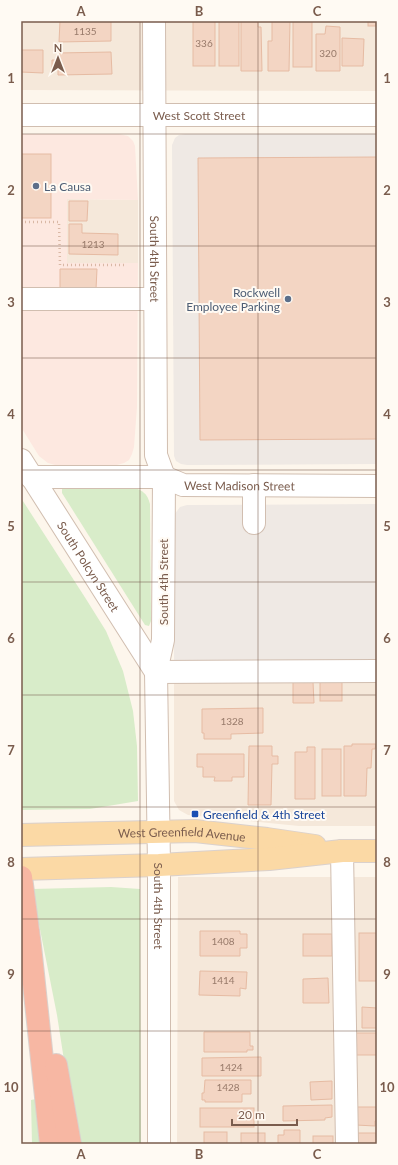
<svg xmlns="http://www.w3.org/2000/svg" width="398" height="1165" font-family="Lato,sans-serif">
	<style>
		.residential { fill: #f5e8da }
		.commercial { fill: #fde8e0 }
		.industrial { fill: #efe9e4 }
		.green { fill: #d8ecc9 }
		.building { fill: #f3d5c3; stroke: #e6bba3 }
		.lines { fill: none; stroke-linecap: round; stroke-linejoin: round }
		.minor-casing { stroke: #d1beb0; stroke-width: 24 }
		.major-casing { stroke: #dad1cd; stroke-width: 24 }
		.highway-casing { stroke: #dad1cd; stroke-width: 24 }
		.path { stroke: #d9b8a5; stroke-width: 2.5; stroke-dasharray: 1 3; stroke-linecap: butt }
		.minor { stroke: #fff; stroke-width: 22 }
		.major { stroke: #fbd9a5; stroke-width: 22 }
		.highway { stroke: #f7b7a3; stroke-width: 22 }
		.grid { fill: none; stroke: #7a5c4d; stroke-width: 1; stroke-opacity: 0.55 }
		.service-dot { fill: #5c6f8a; stroke: #fffaf3; stroke-width: 1.5 }
		.transit-dot { fill: #1a4fb4; stroke: #fffaf3; stroke-width: 1.5 }
		.labels { text-anchor: middle; dominant-baseline: central; stroke-width: 4; stroke-linejoin: round; paint-order: stroke }
		.number-label { font-size: 10px; fill: #987a6a }
		.street-label { font-size: 12px; fill: #7a5c4d; stroke: #fffaf3 }
		.service-label { font-size: 12px; fill: #4e5e75; stroke: #fffaf3; text-anchor: start }
		.transit-label { font-size: 12px; fill: #164399; stroke: #fffaf3; text-anchor: start }
		.neatline { fill: none; stroke: #7a5c4d; stroke-width: 1.5 }
		.grid-label { font-size: 13px; text-anchor: middle; font-weight: bold; fill: #7a5c4d }
	</style>
	<rect width="100%" height="100%" fill="#fdf6ec"/>
	<g class="residential">
		<polygon points="21,21 377,21 377,91 21,90"/>
		<polygon points="67,199 138,200 138,263 67,263"/>
		<polygon points="174,679 377,679 377,826 299,826 188,815 179,810 174,801"/>
		<polygon points="178,877 377,877 377,1144 177,1144"/>
	</g>
	<polygon class="commercial" points="21,134 119,134 128,136 133,141 135,146 138,200 67,199 67,263 138,263 137,407 134,447 132,454 129,460 124,463 117,465 55,465 48,463 39,456 21,427"/>
	<g class="industrial">
		<polygon points="185,134 377,134 377,464 187,465 181,464 176,461 174,456 172,145 175,138 179,135"/>
		<polygon points="377,504 377,660 174,661 174,515 180,507 187,505"/>
	</g>
	<g class="green">
		<path d="M 133,487 C 143,491 147,493 150,504 L 151,621 L 149,626 L 145,625 L 62,493 L 62,489 L 66,488 Z"/>
		<polygon points="21,498 86,599 106,631 123,671 133,711 137,746 138,801 90,809 22,810 21,804"/>
		<polygon points="111,887 140,889 141,1144 77,1144 57,1015 32,889"/>
		<polygon points="36,1099 41,1144 32,1144 31,1100"/>
	</g>
	<g class="building">
		<polygon points="60,21 111,21 111,41 59,42"/>
		<rect x="193" y="21" width="22" height="45"/>
		<rect x="219" y="21" width="20" height="45"/>
		<polygon points="241,21 258,21 258,27 261,27 262,71 241,71"/>
		<polygon points="272,21 290,21 289,71 268,71 268,41 272,41"/>
		<rect x="293" y="21" width="19" height="46"/>
		<rect x="368" y="21" width="8" height="5"/>
		<polygon points="326,26 340,27 340,71 316,71 316,34 325,34"/>
		<polygon points="342,38 364,39 363,66 342,66"/>
		<polygon points="21,50 43,50 43,73 21,72"/>
		<polygon points="111,52 112,74 58,75 58,69 52,69 52,60 58,60 58,53"/>
		<rect x="21" y="154" width="30" height="64"/>
		<polygon points="377,157 377,439 200,440 198,158"/>
		<polygon points="69,201 88,201 87,221 69,221"/>
		<polygon points="69,224 82,224 82,233 118,234 118,255 69,254"/>
		<polygon points="60,269 97,269 96,289 60,291"/>
		<rect x="320" y="680" width="22" height="21"/>
		<polygon points="293,682 313,682 314,703 293,703"/>
		<polygon points="263,708 263,733 231,734 231,739 204,739 204,733 202,733 202,709"/>
		<polygon points="352,744 376,744 375,749 372,749 371,768 367,768 366,796 344,796 344,746 352,746"/>
		<polygon points="249,746 272,746 272,756 278,756 278,764 272,764 271,805 248,805"/>
		<polygon points="307,747 315,747 315,799 295,799 295,752 307,752"/>
		<rect x="322" y="749" width="19" height="47"/>
		<polygon points="197,754 244,754 244,777 232,777 232,781 214,781 215,777 203,777 203,767 197,767"/>
		<polygon points="200,931 240,931 240,934 247,934 247,948 240,948 240,956 200,956"/>
		<rect x="359" y="933" width="18" height="48"/>
		<rect x="303" y="934" width="29" height="22"/>
		<polygon points="200,971 247,972 246,989 240,988 240,996 199,995"/>
		<polygon points="328,978 329,1003 303,1003 303,979"/>
		<polygon points="362,1007 377,1008 377,1028 362,1028"/>
		<polygon points="204,1032 250,1032 250,1046 253,1046 253,1050 247,1050 247,1052 204,1052"/>
		<rect x="353" y="1033" width="24" height="22"/>
		<polygon points="261,1057 261,1076 202,1076 202,1058"/>
		<polygon points="205,1080 251,1080 251,1094 242,1094 242,1102 205,1102 205,1100 202,1100 202,1093 204,1093"/>
		<polygon points="332,1081 332,1099 311,1100 310,1082"/>
		<polygon points="332,1105 332,1117 325,1118 325,1120 283,1121 283,1106"/>
		<polygon points="356,1107 377,1107 377,1121 375,1121 375,1126 356,1125"/>
		<rect x="200" y="1108" width="54" height="19"/>
		<polygon points="284,1130 300,1130 300,1144 278,1144 278,1135 284,1135"/>
		<rect x="204" y="1132" width="23" height="12"/>
		<rect x="241" y="1133" width="24" height="11"/>
		<polygon points="353,1133 376,1133 377,1144 353,1144"/>
		<rect x="313" y="1136" width="20" height="8"/>
	</g>
	<g class="lines">
		<g class="minor-casing">
			<g id="minor">
				<path id="s1" d="M 154,21 L 156,455 L 164,477 L 163,640 L 156,672 L 159,865 L 159,1144"/>
				<path id="s2" d="M 21,115 L 377,115"/>
				<polyline points="21,299 155,299"/>
				<path id="s3" d="M 21,460 L 156,672"/>
				<path id="s4" d="M 31,477 L 164,477 L 183,485 L 377,486"/>
				<polyline points="254,485 254,523"/>
				<polyline points="156,672 377,671"/>
				<polyline points="342,851 347,1144"/>
			</g>
		</g>
		<g class="major-casing">
			<g id="major">
				<path id="s5" d="M 21,835 L 195,831 L 267,839 L 315,846"/>
				<polyline points="21,869 159,865 269,859 342,851 377,851"/>
			</g>
		</g>
		<g class="highway-casing">
			<g id="highway">
				<polyline points="21,877 30,946 51,1144"/>
				<polyline points="56,1065 70,1144"/>
			</g>
		</g>
		<polyline class="path" points="21,222 59,222 60,265 127,265"/>
		<use href="#minor" class="minor"/>
		<use href="#major" class="major"/>
		<use href="#highway" class="highway"/>
	</g>
	<path class="grid" d="M 140,21 L 140,1144M 258,21 L 258,1144M 21,134 L 377,134M 21,246 L 377,246M 21,358 L 377,358M 21,470 L 377,470M 21,582 L 377,582M 21,695 L 377,695M 21,807 L 377,807M 21,919 L 377,919M 21,1031 L 377,1031"/>
	<g class="service-dot">
		<circle cx="36" cy="186" r="4"/>
		<circle cx="288" cy="299" r="4"/>
	</g>
	<rect class="transit-dot" x="191" y="810" width="8" height="8" rx="2"/>
	<g class="labels">
		<g class="number-label">
			<text x="85" y="31">1135</text>
			<text x="204" y="43">336</text>
			<text x="328" y="53">320</text>
			<text x="93" y="244">1213</text>
			<text x="232" y="721">1328</text>
			<text x="223" y="941">1408</text>
			<text x="223" y="980">1414</text>
			<text x="231" y="1067">1424</text>
			<text x="228" y="1087">1428</text>
		</g>
		<g class="street-label">
			<text stroke="none"><textPath href="#s2" startOffset="178">West Scott Street</textPath></text>
			<text stroke="none"><textPath href="#s1" startOffset="238">South 4th Street</textPath></text>
			<text stroke="none"><textPath href="#s4" startOffset="210">West Madison Street</textPath></text>
			<text stroke="none"><textPath href="#s3" startOffset="126">South Polcyn Street</textPath></text>
			<text transform="translate(163 582) rotate(-90)">South 4th Street</text>
			<text stroke="none"><textPath href="#s5" startOffset="161">West Greenfield Avenue</textPath></text>
			<text stroke="none"><textPath href="#s1" startOffset="887">South 4th Street</textPath></text>
		</g>
		<g class="service-label">
			<text x="44" y="186">La Causa</text>
			<text x="280" y="292" text-anchor="end">Rockwell<tspan x="280" dy="14">Employee Parking</tspan></text>
		</g>
		<g class="transit-label">
			<text x="203" y="814">Greenfield &amp; 4th Street</text>
		</g>
	</g>
	<rect width="398" height="1165" fill="none" stroke="#fffaf3" stroke-width="44"/>
	<g transform="translate(58 58)" stroke="#fffaf3" stroke-width="3" paint-order="stroke">
	<path d="M0-3L7 15L0 10L-7 15Z" fill="#7a5c4d"/>
	<text y="-6" font-size="11" font-weight="bold" text-anchor="middle" fill="#7a5c4d">N</text>
	</g>
	<path d="M232 1119v6h65v-6" fill="none" stroke="#7a5c4d" stroke-width="2"/>
	<text x="238" y="1119" font-size="12" fill="#7a5c4d" stroke="#fffaf3" stroke-width="3" paint-order="stroke">20 m</text>
	<rect x="22" y="22" width="354" height="1121" class="neatline"/>
	<g class="grid-label">
		<text x="81" y="16">A</text>
		<text x="199" y="16">B</text>
		<text x="317" y="16">C</text>
		<text x="11" y="83">1</text>
		<text x="387" y="83">1</text>
		<text x="11" y="195">2</text>
		<text x="387" y="195">2</text>
		<text x="11" y="307">3</text>
		<text x="387" y="307">3</text>
		<text x="11" y="419">4</text>
		<text x="387" y="419">4</text>
		<text x="11" y="531">5</text>
		<text x="387" y="531">5</text>
		<text x="11" y="643">6</text>
		<text x="387" y="643">6</text>
		<text x="11" y="755">7</text>
		<text x="387" y="755">7</text>
		<text x="11" y="867">8</text>
		<text x="387" y="867">8</text>
		<text x="11" y="979">9</text>
		<text x="387" y="979">9</text>
		<text x="11" y="1092">10</text>
		<text x="387" y="1092">10</text>
		<text x="81" y="1159">A</text>
		<text x="199" y="1159">B</text>
		<text x="317" y="1159">C</text>
	</g>
</svg>
